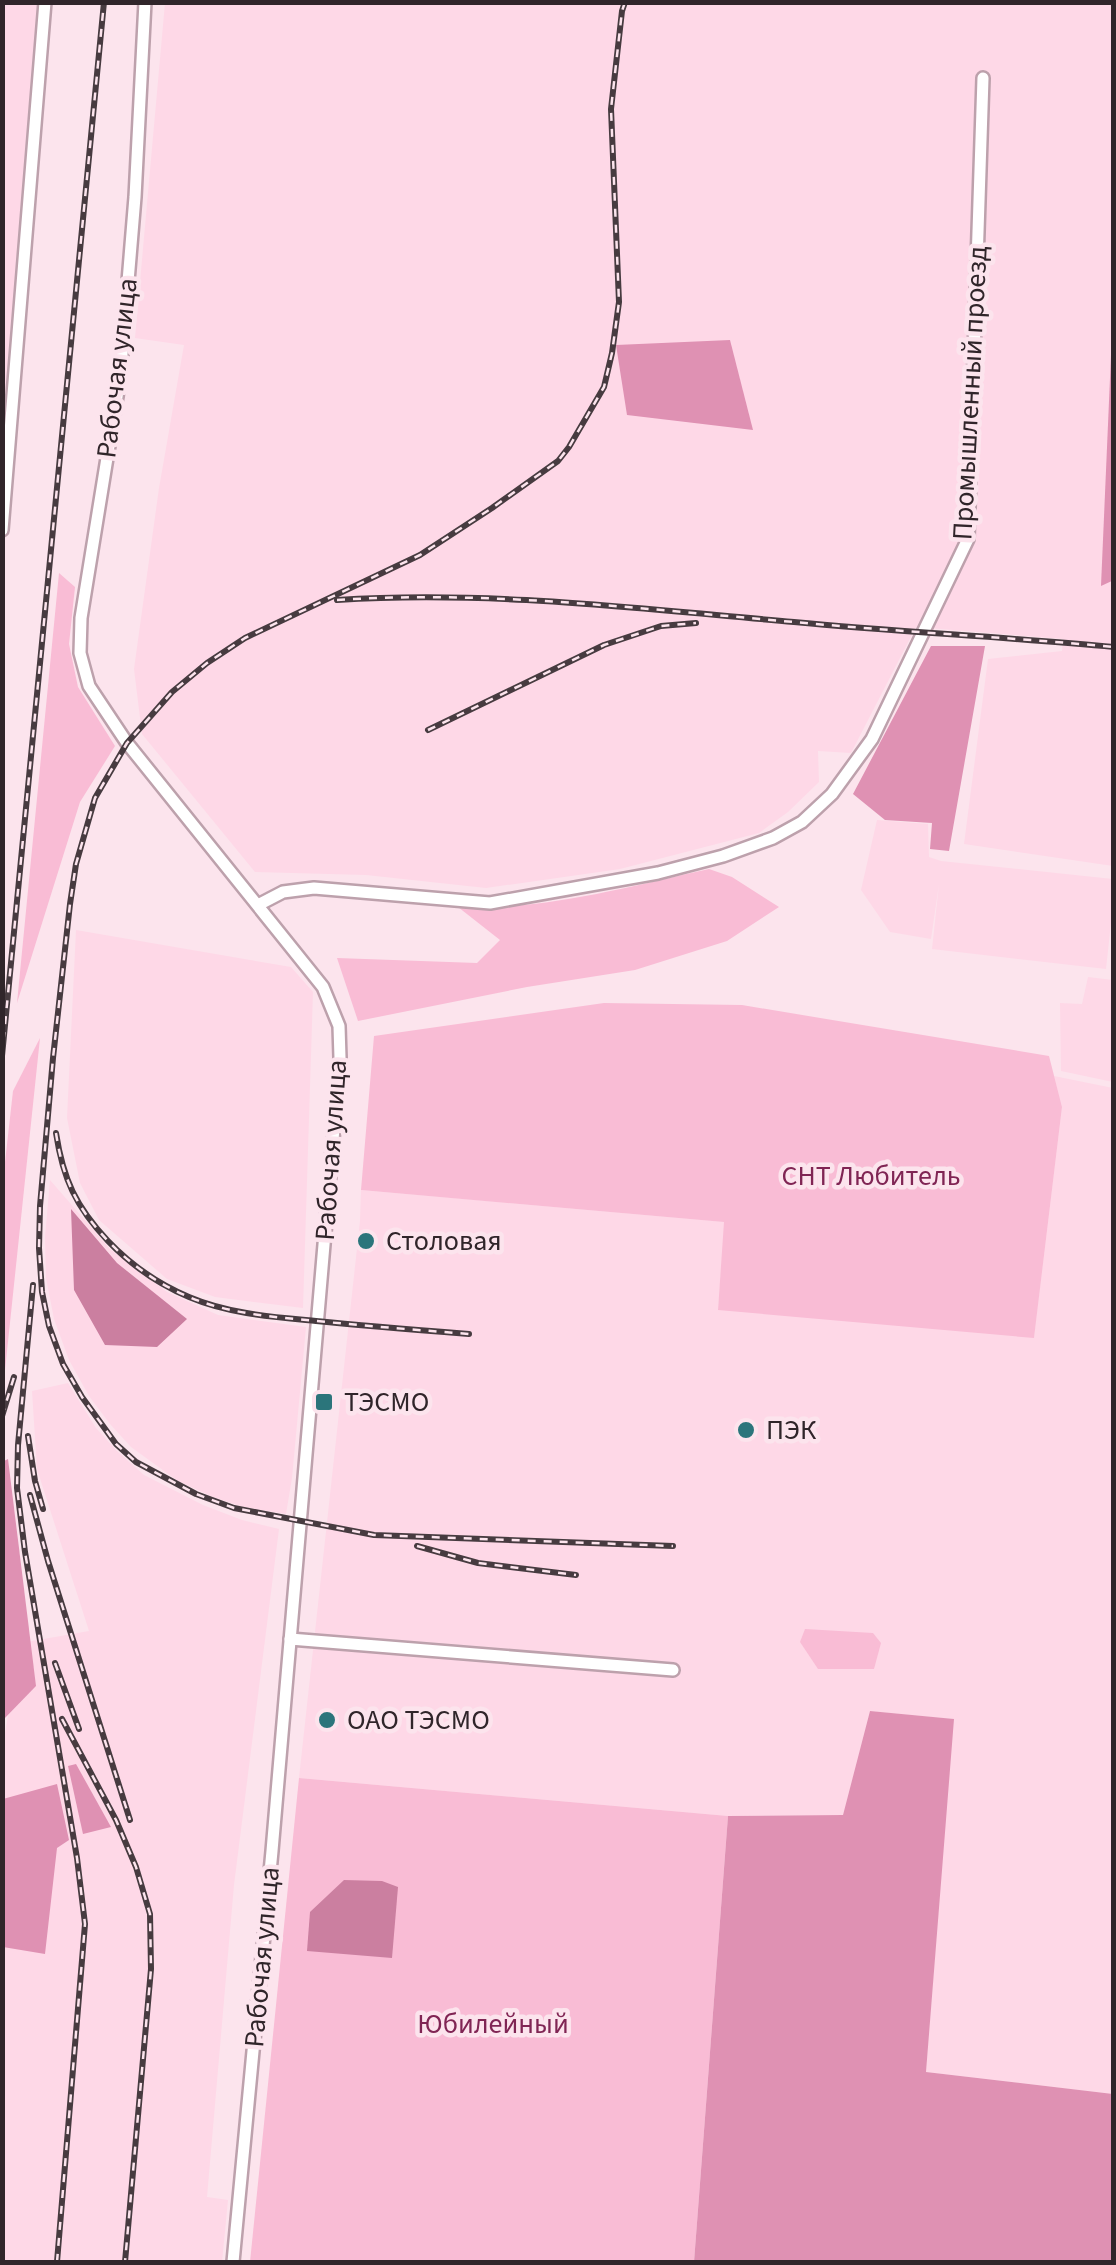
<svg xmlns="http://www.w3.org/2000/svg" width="1116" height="2265" font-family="'Source Sans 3',sans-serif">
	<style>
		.built { fill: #fed8e7 }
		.green { fill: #f9bcd5 }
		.forest { fill: #df91b3 }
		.water { fill: #cb7fa0 }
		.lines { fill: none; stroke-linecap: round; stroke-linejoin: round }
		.minor-casing { stroke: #bda1ac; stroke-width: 16 }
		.minor { stroke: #fff; stroke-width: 11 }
		.rail-casing { stroke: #473b40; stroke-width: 6 }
		.rail { stroke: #fce4ed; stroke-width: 2.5; stroke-dasharray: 8; stroke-linecap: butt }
		.poi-dot { fill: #2b757b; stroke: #fce4ed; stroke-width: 4 }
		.labels { text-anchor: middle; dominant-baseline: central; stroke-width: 9; stroke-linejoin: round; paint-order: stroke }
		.street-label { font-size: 28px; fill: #30252a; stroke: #fce4ed }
		.park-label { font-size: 28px; fill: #802554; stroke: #fce4ed }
		.poi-label { font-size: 28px; fill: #30252a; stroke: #fce4ed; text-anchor: start }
	</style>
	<rect width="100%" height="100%" fill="#fce4ed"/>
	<g class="built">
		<polygon points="2,3 42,3 2,466"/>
		<polygon points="165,3 1113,3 1113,866 964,844 988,659 1062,651 1063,639 916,627 851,753 818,751 819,782 788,812 759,833 620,869 486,888 366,875 255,872 142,734 134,669 159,488 184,345 135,338"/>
		<polygon points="877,820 928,824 929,857 941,861 1113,879 1113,904 1106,969 932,949 939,884 931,939 890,932 861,890"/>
		<polygon points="76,930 291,967 313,992 303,1308 215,1297 167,1279 99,1220 80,1183 67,1118"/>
		<polygon points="1088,977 1113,980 1113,1082 1061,1071 1060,1003 1082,1004"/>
		<polygon points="1054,1076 1113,1088 1113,2094 926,2072 953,1719 870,1711 843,1815 728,1816 299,1778 360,1221 361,1190 725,1222 718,1309 1034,1337 1062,1107"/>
		<polygon points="50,1180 110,1249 167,1292 218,1315 306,1327 292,1478 286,1514 243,1507 213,1497 178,1481 131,1447 110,1424 89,1396 69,1360 54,1319 46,1278 45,1237"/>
		<polygon points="68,1383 96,1428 117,1451 144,1475 203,1505 242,1520 279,1529 234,1885 207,2197 228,2200 222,2262 3,2262 3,1744 21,1643 89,1631 37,1469 32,1391"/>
	</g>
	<g class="green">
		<polygon points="59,573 75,587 69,644 78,687 115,746 80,802 17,1003"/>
		<path d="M 709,869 L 732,877 L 779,907 L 727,941 L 635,970 L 527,987 L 358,1021 L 337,958 L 477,963 L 500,940 L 458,907 C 542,911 627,887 709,869 Z"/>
		<polygon points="604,1003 742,1005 1049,1056 1062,1107 1034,1338 718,1310 724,1222 361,1190 374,1036"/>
		<polygon points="40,1038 3,1389 3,1180 13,1091"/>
		<polygon points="805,1629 873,1633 881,1643 874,1669 818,1669 800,1642"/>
		<polygon points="299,1778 728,1816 694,2262 250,2262"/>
	</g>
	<g class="forest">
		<polygon points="1113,309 1114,580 1101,586"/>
		<polygon points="730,340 753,430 627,415 616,345"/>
		<polygon points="931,646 985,646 949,851 930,849 932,823 885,820 853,794"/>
		<polygon points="8,1459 36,1686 3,1720 2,1462"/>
		<polygon points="870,1711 954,1719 926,2072 1113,2094 1113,2262 694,2262 728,1816 843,1815"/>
		<polygon points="76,1764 111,1827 83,1834 68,1766"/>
		<polygon points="57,1784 69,1840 57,1848 45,1954 3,1947 3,1799"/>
	</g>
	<g class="water">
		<polygon points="71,1209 117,1263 187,1319 157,1347 105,1345 74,1290"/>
		<polygon points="344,1880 382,1881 398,1887 392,1958 307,1951 310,1912"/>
	</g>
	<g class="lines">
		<g class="minor-casing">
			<g id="minor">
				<polyline points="145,2 135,197 120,378 81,618 80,653 89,686 127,743 323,987 339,1026 340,1058 272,1851 233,2262"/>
				<polyline points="2,530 45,2"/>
				<polyline points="258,905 283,892 314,888 490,903 658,873 723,856 773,838 802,822 832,794 872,739 968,539 983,78"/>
				<polyline points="290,1639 673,1670"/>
			</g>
		</g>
		<use href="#minor" class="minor"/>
		<g class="rail-casing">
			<g id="rail">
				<polyline points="625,2 622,11 611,109 619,302 612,353 604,387 569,447 558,461 492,508 420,555 245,638 207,663 172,692 127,743 95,798 76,864 70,904 53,1058 40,1206 39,1248 42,1292 49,1326 63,1364 82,1397 116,1444 136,1462 196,1494 234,1508 374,1535 673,1546"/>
				<path d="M 337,600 C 489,590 642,609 794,622 C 900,632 1007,637 1114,647"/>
				<polyline points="428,730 604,645 661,626 696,623"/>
				<polyline points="2,1056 104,2"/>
				<path d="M 56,1133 C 63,1179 76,1207 108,1241 C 131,1265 158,1284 189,1297 C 229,1314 274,1317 316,1321 C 367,1326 418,1330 469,1334"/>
				<polyline points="33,1285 18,1445 17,1488 25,1552 77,1858 85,1924 57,2262"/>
				<polyline points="2,1416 14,1377"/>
				<polyline points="28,1436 35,1481 43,1509"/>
				<polyline points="30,1495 48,1561 130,1820"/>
				<polyline points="417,1546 478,1563 576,1575"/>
				<polyline points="55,1663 79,1729"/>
				<polyline points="62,1719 116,1820 136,1867 150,1914 151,1969 125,2262"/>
			</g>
		</g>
		<use href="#rail" class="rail"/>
	</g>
	<g class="poi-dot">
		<circle cx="366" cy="1241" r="10"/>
		<rect x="314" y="1392" width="20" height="20" rx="5"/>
		<circle cx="746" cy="1430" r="10"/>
		<circle cx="327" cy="1720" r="10"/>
	</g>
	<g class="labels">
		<g class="street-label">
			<text transform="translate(117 368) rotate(-83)">Рабочая улица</text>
			<text transform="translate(970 393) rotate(-87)">Промышленный проезд</text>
			<text transform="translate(331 1150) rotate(-86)">Рабочая улица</text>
			<text transform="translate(262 1957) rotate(-85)">Рабочая улица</text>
		</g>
		<g class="park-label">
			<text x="871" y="1176">СНТ Любитель</text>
			<text x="493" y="2024">Юбилейный</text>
		</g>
		<g class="poi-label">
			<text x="386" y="1241">Столовая</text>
			<text x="344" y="1402">ТЭСМО</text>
			<text x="766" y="1430">ПЭК</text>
			<text x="347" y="1720">ОАО ТЭСМО</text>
		</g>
	</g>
	<rect width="1116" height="2265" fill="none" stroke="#30252a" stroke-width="10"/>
</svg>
